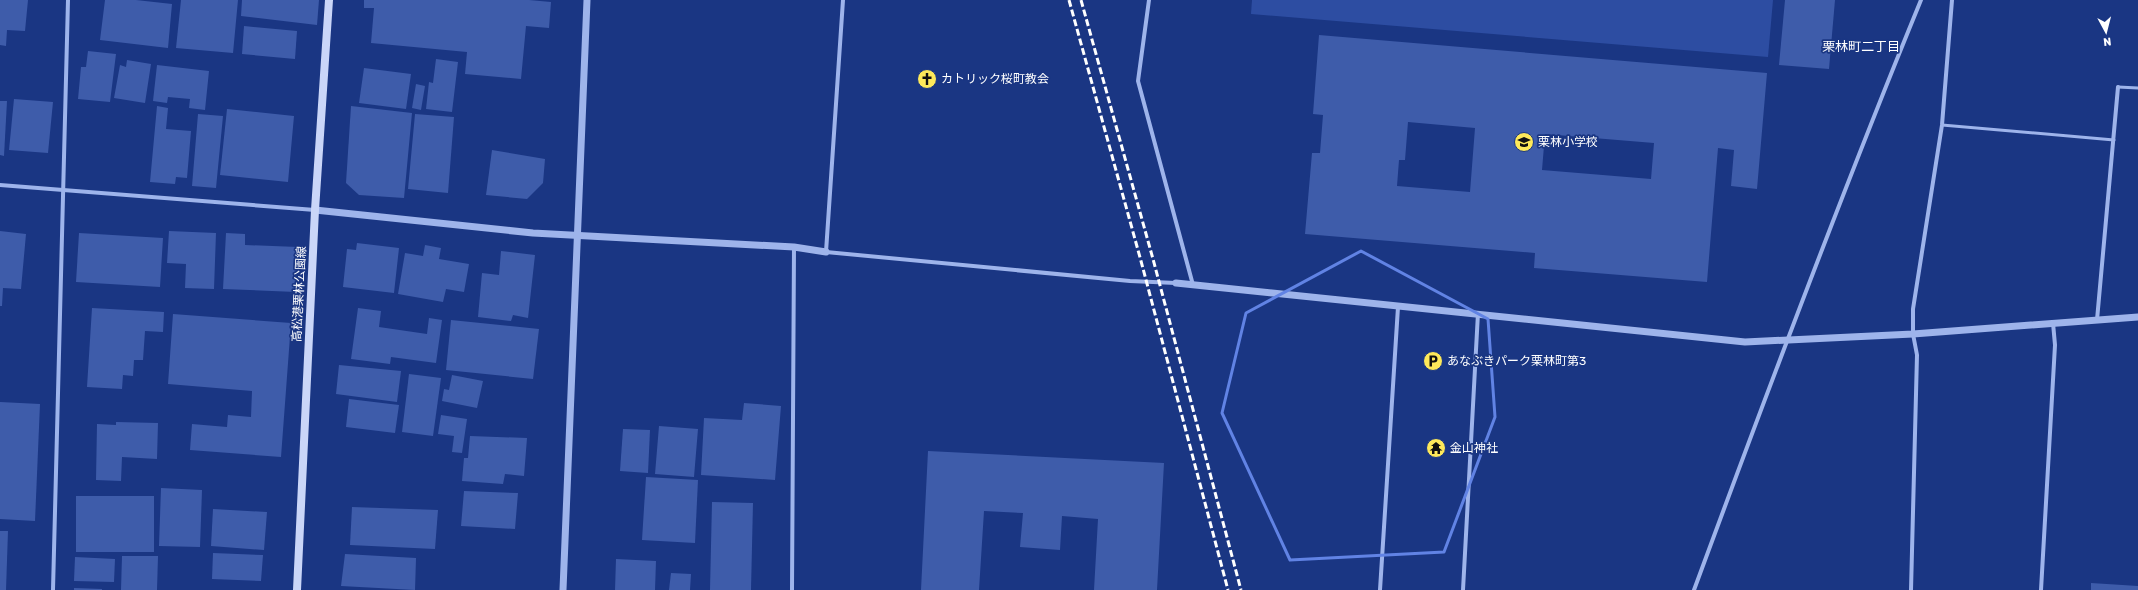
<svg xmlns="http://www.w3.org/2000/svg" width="2138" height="590" font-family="Rubik,'Noto Sans JP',sans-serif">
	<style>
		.green { fill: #2d4da2 }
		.building { fill: #3e5caa; fill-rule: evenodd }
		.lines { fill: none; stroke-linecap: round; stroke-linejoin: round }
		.service { stroke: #9eb4eb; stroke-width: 3 }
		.minor { stroke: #9eb4eb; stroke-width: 4 }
		.tertiary { stroke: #9eb4eb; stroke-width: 7 }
		.secondary { stroke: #cad6f8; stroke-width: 8 }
		.rail { stroke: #fff; stroke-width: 3; stroke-dasharray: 7 3; stroke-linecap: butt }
		.marked { fill: none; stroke: #6183e4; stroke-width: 3; stroke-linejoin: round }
		.labels { text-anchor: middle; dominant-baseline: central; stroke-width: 3.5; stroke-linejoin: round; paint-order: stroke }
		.poi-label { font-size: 12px; fill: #fff; stroke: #1a3683; text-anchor: start }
		.street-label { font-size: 12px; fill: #fff; stroke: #1a3683 }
		.neighbourhood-label { font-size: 13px; fill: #fff; stroke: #1a3683 }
	</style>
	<rect width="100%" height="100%" fill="#1a3683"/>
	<polygon class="green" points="1252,0 1773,0 1768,57 1251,14"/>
	<g class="building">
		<polygon points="0,0 28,0 25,31 7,30 6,46 0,45"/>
		<polygon points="105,0 136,0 172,4 168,48 100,40"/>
		<polygon points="181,0 238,0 233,53 176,48"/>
		<polygon points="242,0 319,0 317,25 241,16"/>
		<polygon points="364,0 529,0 551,2 549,28 526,26 521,79 465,74 467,52 371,43 374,8 364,8"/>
		<polygon points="1785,0 1835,0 1829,69 1779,65"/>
		<polygon points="244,26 297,31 295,59 242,54"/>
		<path d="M 1319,35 L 1767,73 L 1757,189 L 1731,186 L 1734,150 L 1718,148 L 1707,282 L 1534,268 L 1535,253 L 1305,234 L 1312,153 L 1320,153 L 1323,115 L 1313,114 ZM 1408,122 L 1475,128 L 1470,192 L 1397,186 L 1399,160 L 1405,160 ZM 1545,134 L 1654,143 L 1651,179 L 1542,170 Z"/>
		<polygon points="88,51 116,54 110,102 78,99 81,67 86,67"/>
		<polygon points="436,59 458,62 452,112 426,109 429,82 433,83"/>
		<polygon points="127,60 151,64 145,103 114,98 120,65 126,67"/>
		<polygon points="157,65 209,71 205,110 189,108 190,99 168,97 167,103 153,101"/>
		<polygon points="364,68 411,74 406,109 359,103"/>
		<polygon points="416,84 425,86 421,110 412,108"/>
		<polygon points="14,99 53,102 48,153 9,150"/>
		<polygon points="0,101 7,101 4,156 0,155"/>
		<polygon points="157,106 168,108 166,129 191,131 187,178 176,177 175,184 150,182"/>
		<polygon points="351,106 412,113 404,198 359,195 346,183"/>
		<polygon points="227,109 294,116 288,182 220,175"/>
		<polygon points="198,114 223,116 216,188 192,186"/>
		<polygon points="415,114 454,117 448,193 408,189"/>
		<polygon points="492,150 545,159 543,183 527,199 486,195"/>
		<polygon points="0,231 26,234 21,289 3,288 2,306 0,306"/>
		<polygon points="169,231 216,233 214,289 185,288 186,264 167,263"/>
		<polygon points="79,233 163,238 160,287 76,282"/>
		<polygon points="226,233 245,234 245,245 298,247 296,292 223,289"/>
		<polygon points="357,243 399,248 394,293 343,287 347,249 356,250"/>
		<polygon points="425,245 441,248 439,259 469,264 464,292 446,289 443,302 398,294 405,253 423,256"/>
		<polygon points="501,251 535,255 528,318 513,315 511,321 478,317 482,273 499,275"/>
		<polygon points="92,308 164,312 163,332 145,331 143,360 134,360 133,376 123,375 122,389 87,387"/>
		<polygon points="358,308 381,311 379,327 427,334 429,318 442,320 436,363 391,357 390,364 351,359"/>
		<polygon points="173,314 291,323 281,457 190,450 192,424 227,427 228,415 251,417 252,391 168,384"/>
		<polygon points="451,320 539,329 533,379 446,370"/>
		<polygon points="339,365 401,371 397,402 336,394"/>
		<polygon points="409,374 441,378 433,436 402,432"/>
		<polygon points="452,375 483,381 477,408 442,401 444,389 449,390"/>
		<polygon points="349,399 399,405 395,433 346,427"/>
		<polygon points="0,402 40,404 35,521 0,519"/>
		<polygon points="744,403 781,406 775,480 701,475 704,418 742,420"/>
		<polygon points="441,415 467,419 462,453 452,452 454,436 438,434"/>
		<polygon points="116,422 158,423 157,459 122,457 121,481 96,480 97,424 116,425"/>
		<polygon points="659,426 698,429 694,477 655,474"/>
		<polygon points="623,429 650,430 648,473 620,471"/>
		<polygon points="470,436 527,438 524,476 505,474 503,484 462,481 464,458 468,458"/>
		<polygon points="928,451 1164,463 1157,590 1094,590 1098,519 1062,516 1060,550 1020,547 1023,513 984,511 979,590 921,590"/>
		<polygon points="646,477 698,480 695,543 642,540"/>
		<polygon points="161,488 202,490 200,547 159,546"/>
		<polygon points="464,491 518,493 515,529 461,526"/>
		<rect x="76" y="496" width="78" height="56"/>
		<polygon points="712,502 753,503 751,590 710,590"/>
		<polygon points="352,507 438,510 435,549 350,545"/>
		<polygon points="213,509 267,512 264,550 211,546"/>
		<polygon points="0,531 8,531 6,590 0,590"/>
		<polygon points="213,553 263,555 261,581 212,579"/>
		<polygon points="345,554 416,558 415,590 341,586"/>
		<polygon points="122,556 158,556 157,590 121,590"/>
		<polygon points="75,557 115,559 114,582 74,581"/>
		<polygon points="616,559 656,561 655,590 615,590"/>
		<polygon points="671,573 691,574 690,590 669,590"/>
		<polygon points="2091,583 2138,586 2138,590 2091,590"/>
		<polygon points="74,588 102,589 102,590 74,590"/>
	</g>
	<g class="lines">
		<g class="service">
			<polyline points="2118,87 2138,88"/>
			<polyline points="1942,125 2114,140"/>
		</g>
		<g class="minor">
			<polyline points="843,0 826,252 1130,281 1176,283"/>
			<polyline points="1149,0 1138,81 1193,285"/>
			<polyline points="0,185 315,210"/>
			<polyline points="2097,320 2118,87"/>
			<polyline points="53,590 68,0"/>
			<polyline points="792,590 794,247"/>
			<polyline points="1380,590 1398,307"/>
			<polyline points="1463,590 1478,313"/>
			<path d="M 1694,590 C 1767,392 1841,195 1921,0"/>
			<polyline points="1911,590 1917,355 1913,334 1913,309 1942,125 1952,0"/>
			<polyline points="2041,590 2055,345 2053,323"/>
		</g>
		<g class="tertiary">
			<polyline points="315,210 533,233 794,247 826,252"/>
			<polyline points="1176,283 1745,342 1913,334 2138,317"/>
			<polyline points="563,590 587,0"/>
		</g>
		<polyline class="secondary" points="297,590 315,210 329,0"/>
		<g class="rail">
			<polyline points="1069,0 1141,261 1228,590"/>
			<polyline points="1081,0 1153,259 1241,590"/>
		</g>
	</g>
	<path class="marked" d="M 1361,251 L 1488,319 L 1495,417 L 1444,552 L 1290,560 L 1222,413 L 1246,313 Z"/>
	<defs>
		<g id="church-disc" transform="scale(1)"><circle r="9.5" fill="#fee95a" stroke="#1a3683"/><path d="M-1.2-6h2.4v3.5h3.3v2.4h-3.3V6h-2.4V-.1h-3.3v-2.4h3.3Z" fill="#111"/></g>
		<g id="school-disc" transform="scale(1)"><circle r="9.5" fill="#fee95a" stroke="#1a3683"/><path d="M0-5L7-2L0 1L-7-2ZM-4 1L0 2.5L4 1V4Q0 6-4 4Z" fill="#111"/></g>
		<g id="parking-disc" transform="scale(1)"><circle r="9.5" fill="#fee95a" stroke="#1a3683"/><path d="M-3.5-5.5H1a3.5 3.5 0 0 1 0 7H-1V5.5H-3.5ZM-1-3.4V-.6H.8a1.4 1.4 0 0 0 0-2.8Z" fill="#111"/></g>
		<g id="temple-disc" transform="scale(1)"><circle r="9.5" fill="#fee95a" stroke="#1a3683"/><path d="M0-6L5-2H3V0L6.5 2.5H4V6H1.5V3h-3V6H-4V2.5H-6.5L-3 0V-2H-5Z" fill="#111"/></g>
	</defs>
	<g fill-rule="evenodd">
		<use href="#church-disc" x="927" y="79"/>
		<use href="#school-disc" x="1524" y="142"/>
		<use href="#parking-disc" x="1433" y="361"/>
		<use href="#temple-disc" x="1436" y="448"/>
	</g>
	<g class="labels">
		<g class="poi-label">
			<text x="941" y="79">カトリック桜町教会</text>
			<text x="1538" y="142">栗林小学校</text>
			<text x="1447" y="361">あなぶきパーク栗林町第3</text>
			<text x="1450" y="448">金山神社</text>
		</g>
		<g class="street-label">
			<text transform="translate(299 294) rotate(-87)">高松港栗林公園線</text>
		</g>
		<g class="neighbourhood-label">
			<text x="1861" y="46">栗林町二丁目</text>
		</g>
	</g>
	<g transform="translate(2106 32) rotate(173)" stroke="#1a3683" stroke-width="3" paint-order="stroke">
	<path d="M0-3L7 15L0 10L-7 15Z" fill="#ffffff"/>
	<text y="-6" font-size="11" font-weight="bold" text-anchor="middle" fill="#ffffff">N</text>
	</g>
</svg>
